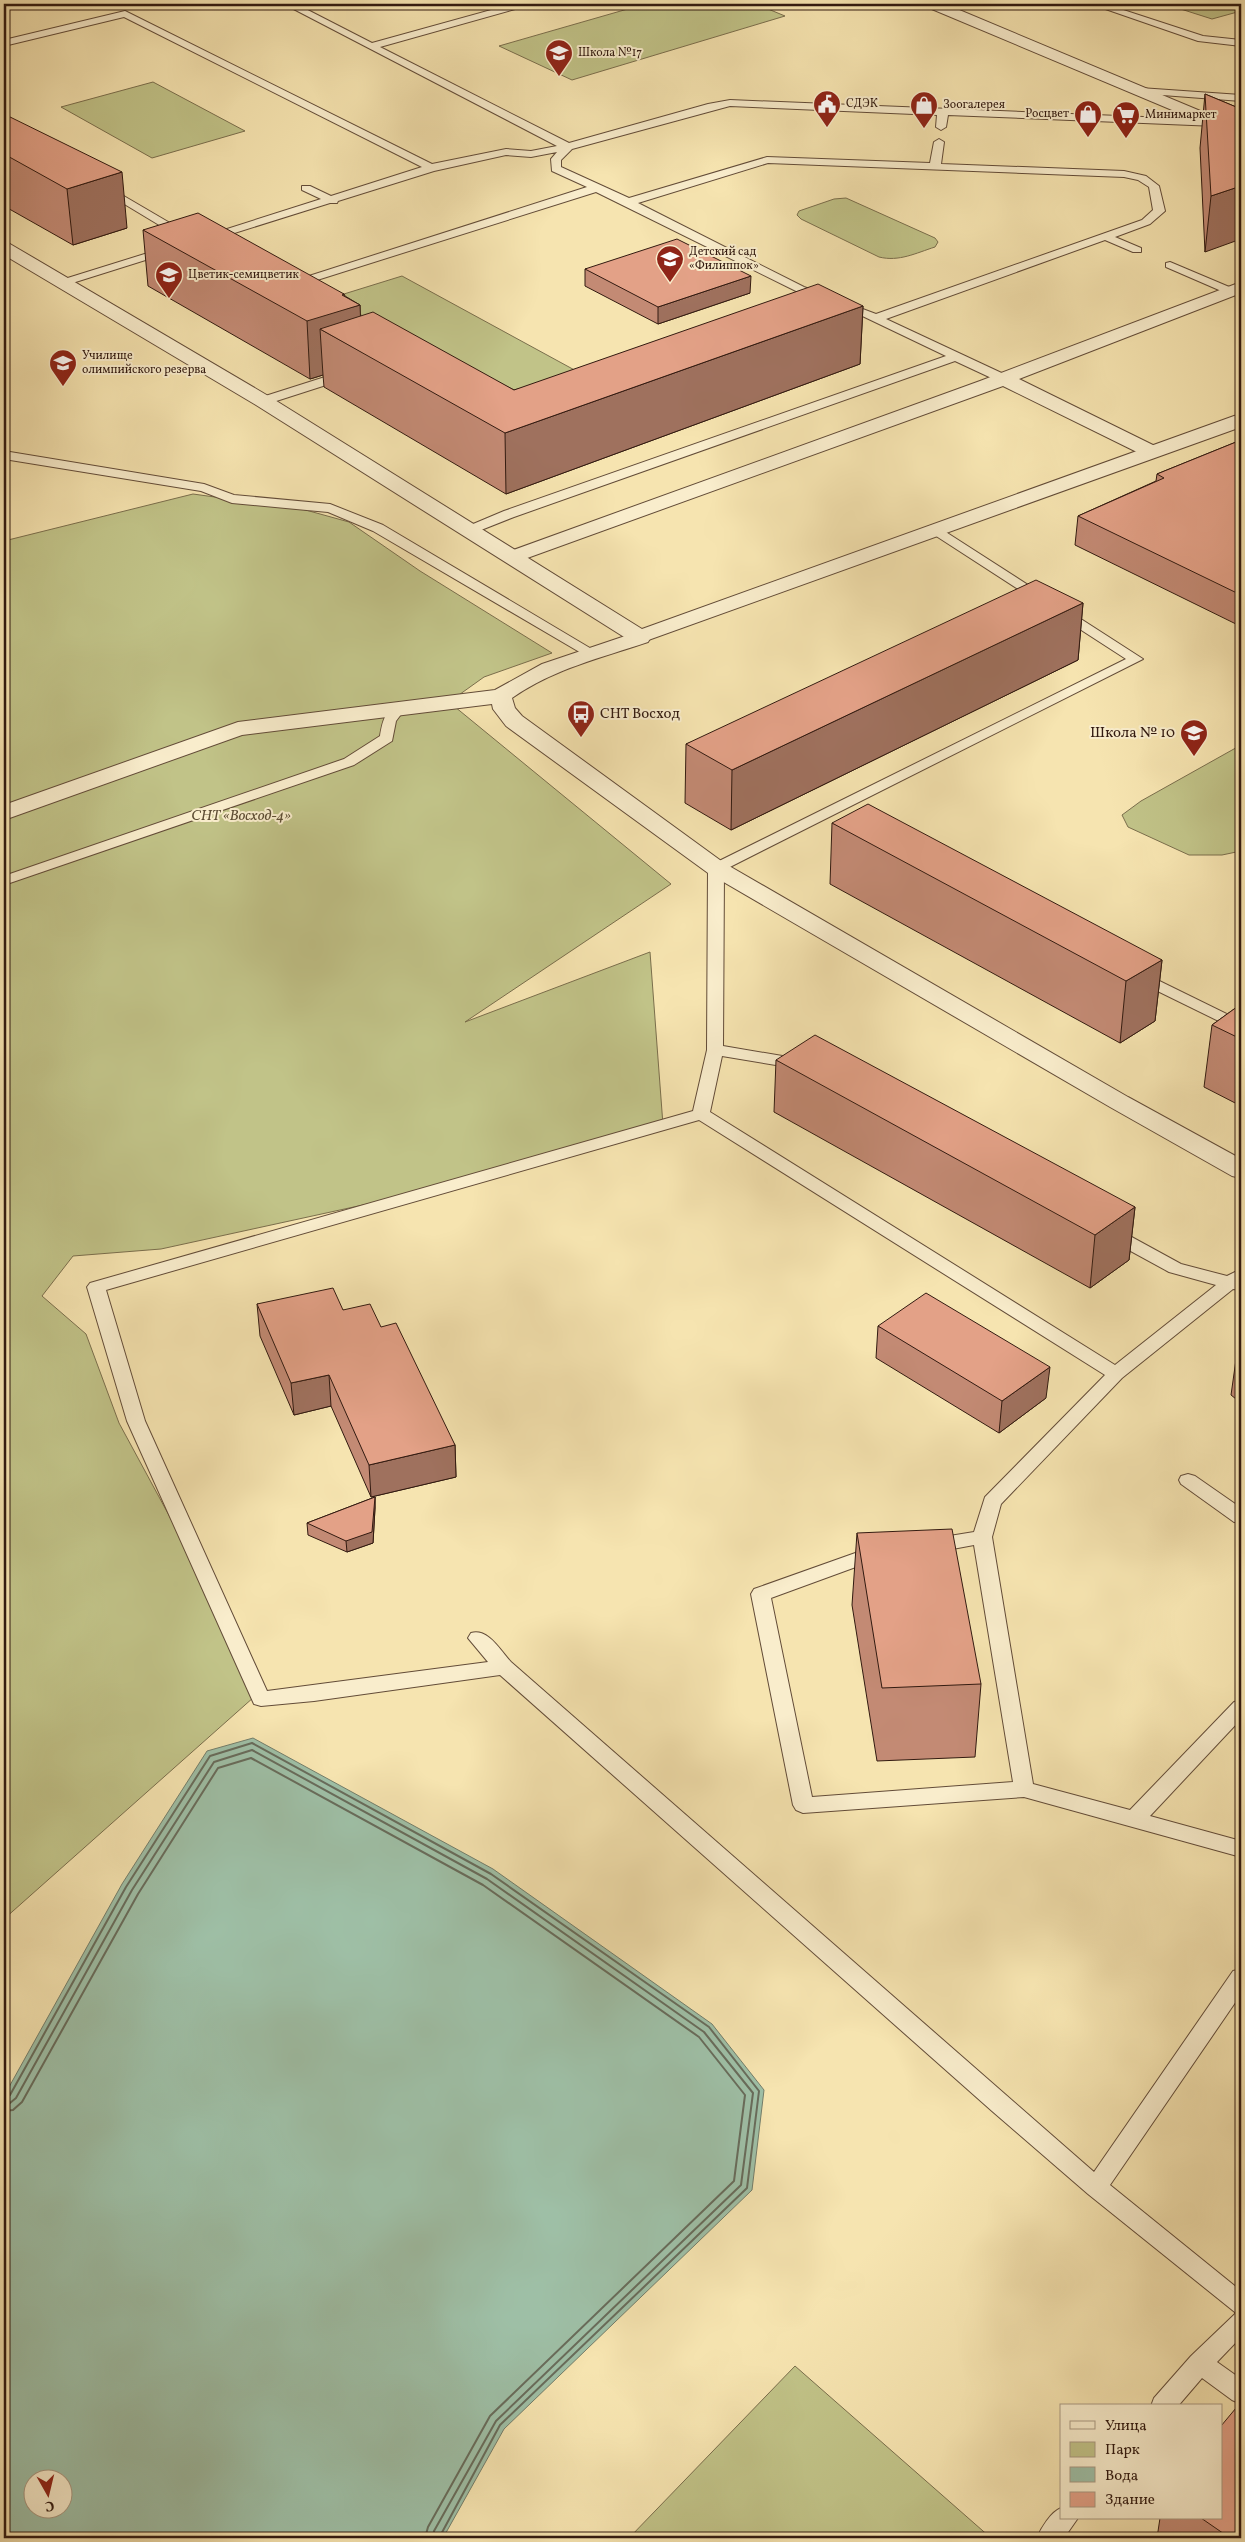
<svg xmlns="http://www.w3.org/2000/svg" width="1245" height="2542" font-family="Vollkorn,serif">
	<style>
		.green { fill: #c1c388; stroke: #7a6e4c }
		.water { fill: #9ebfa6; stroke: #737d6a; fill-rule: evenodd }
		.lines { fill: none; stroke-linecap: round; stroke-linejoin: round }
		.shore { stroke: #686c5b; stroke-width: 2 }
		.service-casing { stroke: #634c38; stroke-width: 2 }
		.minor-casing { stroke: #634c38; stroke-width: 2 }
		.tertiary-casing { stroke: #634c38; stroke-width: 2 }
		.service { fill: #f9edcc; fill-rule: evenodd }
		.minor { fill: #f9edcc; fill-rule: evenodd }
		.tertiary { fill: #f9edcc; fill-rule: evenodd }
		.wall { fill: #c38a74; stroke: #321a10 }
		.shaded-wall { fill: #9f715e; stroke: #321a10 }
		.building { fill: #e3a187; stroke: #321a10 }
		.labels { text-anchor: middle; dominant-baseline: central; stroke-width: 4; stroke-linejoin: round; paint-order: stroke }
		.far-poi-label { font-size: 12px; fill: #321a10; stroke: #f9edcc; text-anchor: start }
		.poi-label { font-size: 15px; fill: #321a10; stroke: #f9edcc; text-anchor: start }
		.park-label { font-size: 15px; font-style: italic; fill: #5d4d34; stroke: #f9edcc }
	</style>
	<rect width="100%" height="100%" fill="#f6e4b0"/>
	<filter id="stains"><feTurbulence type="fractalNoise" baseFrequency=".004" numOctaves="4"/><feColorMatrix values="0 0 0 0 .2 0 0 0 0 .09 0 0 0 0 .02 0 0 0 .5 -.17"/></filter>
	<radialGradient id="worn" r=".72"><stop offset=".6" stop-color="#630" stop-opacity="0"/><stop offset="1" stop-color="#630" stop-opacity=".3"/></radialGradient>
	<g class="green">
		<polygon points="645,4 756,4 785,16 572,80 499,46"/>
		<polygon points="1165,4 1241,4 1241,11 1212,19"/>
		<polygon points="153,82 245,131 152,158 61,107"/>
		<path d="M 846,198 L 935,238 L 938,242 L 935,247 C 916,253 899,262 879,257 L 801,219 L 797,215 L 799,211 L 834,199 Z"/>
		<polygon points="402,276 580,373 508,398 331,298"/>
		<polygon points="193,494 302,509 349,522 420,571 552,653 484,677 449,702 671,884 465,1022 650,952 663,1125 395,1198 161,1249 73,1256 42,1296 86,1334 119,1423 263,1689 4,1919 4,541"/>
		<polygon points="1241,745 1241,851 1222,855 1189,855 1128,827 1122,815 1141,801"/>
		<polygon points="795,2366 991,2538 629,2538"/>
	</g>
	<path class="water" d="M 253,1738 L 493,1869 L 712,2024 L 764,2090 L 752,2190 L 504,2429 L 443,2538 L 4,2538 L 4,2096 L 122,1884 L 207,1751 ZM 32,2480 L 62,2480 L 62,2510 L 32,2510 Z"/>
	<g class="lines">
		<g class="shore">
			<polyline points="4,2097 10,2095 126,1887 210,1756 252,1743 491,1874 709,2027 759,2091 747,2188 500,2425 439,2538"/>
			<polyline points="4,2104 10,2103 16,2098 132,1890 214,1762 252,1750 487,1879 704,2032 753,2093 741,2185 496,2421 434,2531 433,2538"/>
			<polyline points="4,2111 13,2110 22,2102 138,1894 218,1768 251,1758 483,1885 699,2037 745,2095 734,2181 490,2416 428,2527 425,2538"/>
		</g>
		<g class="service-casing">
			<g id="service">
				<path d="M 284,4 L 296,4 L 372,43 L 513,4 L 528,4 L 526,6 L 380,47 L 569,143 L 708,104 L 730,100 L 1216,120 L 1221,123 L 1216,126 L 948,115 L 946,127 L 941,130 L 936,127 L 937,115 L 730,106 L 572,149 L 561,160 L 561,167 L 629,198 L 767,157 L 930,163 L 934,142 L 939,139 L 944,142 L 941,164 L 1124,171 L 1146,176 L 1159,186 L 1165,211 L 1150,224 L 1115,237 L 1141,248 L 1141,252 L 1133,252 L 1105,240 L 886,319 L 1008,376 L 1008,382 L 1000,382 L 955,361 L 514,517 L 471,534 L 466,533 L 464,530 L 466,527 L 504,511 L 946,356 L 852,311 L 796,291 L 596,192 L 295,287 L 287,287 L 287,283 L 587,187 L 552,171 L 551,159 L 557,152 L 531,157 L 506,155 L 434,171 L 338,201 L 337,203 L 330,203 L 209,241 L 203,238 L 205,236 L 321,199 L 302,190 L 302,186 L 310,186 L 331,196 L 422,167 L 124,17 L 4,46 L 4,40 L 125,11 L 432,164 L 506,149 L 531,151 L 557,146 ZM 768,163 L 1124,177 L 1138,180 L 1149,187 L 1153,210 L 1142,220 L 876,314 L 804,287 L 638,203 Z"/>
				<polygon points="1091,4 1105,4 1203,36 1241,40 1241,46 1198,41"/>
				<polygon points="1140,88 1241,95 1241,101 1136,93 1135,91"/>
				<polygon points="105,185 187,233 189,235 183,238 179,237 101,190 101,186"/>
				<polygon points="167,247 171,248 171,252 66,285 62,286 56,283 58,281"/>
				<polygon points="1170,262 1234,289 1236,291 1234,293 1226,293 1166,267 1166,263"/>
				<polygon points="347,370 353,374 351,377 267,404 263,405 257,401 259,398"/>
				<polygon points="4,451 204,484 234,495 330,504 383,525 600,654 593,658 588,657 373,531 328,512 232,503 201,491 4,459"/>
				<path d="M 938,527 L 1143,659 L 724,870 L 723,1046 L 800,1059 L 808,1064 L 800,1069 L 722,1056 L 710,1112 L 1115,1365 L 1216,1285 L 1169,1272 L 1105,1237 L 1102,1233 L 1105,1229 L 1117,1229 L 1181,1264 L 1227,1276 L 1241,1269 L 1241,1290 L 1233,1289 L 1122,1378 L 1001,1504 L 992,1537 L 1033,1784 L 1130,1810 L 1234,1702 L 1241,1700 L 1241,1719 L 1150,1816 L 1241,1841 L 1241,1857 L 1024,1797 L 803,1813 L 796,1810 L 793,1805 L 751,1594 L 754,1589 L 861,1551 L 879,1548 L 886,1550 L 889,1555 L 886,1560 L 864,1564 L 771,1598 L 812,1797 L 1013,1782 L 974,1545 L 931,1553 L 924,1551 L 921,1546 L 924,1541 L 931,1539 L 974,1532 L 985,1497 L 1105,1375 L 699,1120 L 106,1290 L 145,1421 L 267,1691 L 488,1662 L 468,1638 L 471,1633 C 488,1628 500,1650 511,1662 L 1094,2172 L 1233,1971 L 1241,1969 L 1241,1994 L 1110,2185 L 1241,2291 L 1241,2337 L 1217,2362 L 1241,2379 L 1241,2404 L 1232,2400 L 1202,2378 L 1178,2406 L 1151,2406 L 1154,2398 L 1191,2356 L 1236,2313 L 1088,2194 L 992,2111 L 500,1675 L 314,1701 L 261,1706 L 254,1704 L 127,1421 L 87,1287 L 90,1283 L 693,1111 L 707,1050 L 708,868 L 711,865 L 1126,659 L 933,534 L 931,531 L 933,528 Z"/>
				<path d="M 398,705 L 405,709 L 396,721 L 392,741 L 354,765 L 4,885 L 4,876 L 344,759 L 380,736 C 382,724 385,708 398,705 Z"/>
				<polygon points="1137,970 1241,1021 1241,1032 1131,978 1129,975"/>
				<polygon points="1188,1474 1195,1476 1241,1508 1241,1523 1234,1522 1181,1484 1179,1480 1181,1476"/>
				<path d="M 1061,2508 L 1061,2518 L 1078,2518 L 1064,2538 L 1037,2538 C 1041,2528 1051,2512 1061,2508 Z"/>
			</g>
		</g>
		<g class="minor-casing">
			<g id="minor">
				<polygon points="924,4 945,4 1241,128 1241,139 927,7"/>
				<polygon points="1241,282 1241,293 1019,379 1159,448 1162,452 1159,456 1145,456 1003,386 519,561 512,563 505,561 502,557 505,553 980,381"/>
				<path d="M 640,631 L 648,632 L 651,637 L 648,642 C 601,658 553,669 512,698 L 515,708 L 522,716 L 724,863 L 1128,1097 L 1241,1159 L 1241,1178 L 1232,1176 L 1110,1107 L 708,873 L 506,726 L 493,709 L 492,704 L 242,735 L 4,820 L 4,805 L 238,722 L 495,690 L 542,664 Z"/>
			</g>
		</g>
		<g class="tertiary-casing">
			<polygon id="tertiary" points="4,243 10,244 270,397 642,629 1234,416 1241,414 1241,427 640,643 632,642 256,405 4,255"/>
		</g>
		<use href="#service" class="service"/>
		<use href="#minor" class="minor"/>
		<use href="#tertiary" class="tertiary"/>
	</g>
	<g class="wall">
		<polygon points="1205,94 1241,109 1205,252 1200,148"/>
		<polygon points="4,114 127,228 73,245 4,206"/>
		<polygon points="143,230 344,294 345,296 360,305 360,316 514,390 863,306 860,364 506,494 324,387 323,375 310,379 148,286"/>
		<polygon points="585,269 750,293 658,324 585,286"/>
		<polygon points="1241,440 1241,624 1238,625 1075,545 1078,516 1156,481 1157,474"/>
		<polygon points="1083,603 1078,660 731,830 685,803 686,744"/>
		<polygon points="832,823 1162,960 1155,1021 1120,1043 830,884"/>
		<polygon points="1241,1004 1241,1106 1204,1087 1212,1025"/>
		<polygon points="776,1060 1135,1207 1129,1260 1090,1288 774,1112"/>
		<polygon points="257,1304 343,1310 381,1327 455,1445 456,1477 371,1497 331,1406 294,1415 260,1336"/>
		<polygon points="1241,1324 1241,1403 1231,1395"/>
		<polygon points="878,1326 1046,1398 999,1433 876,1358"/>
		<polygon points="375,1497 375,1508 373,1543 347,1552 308,1535 307,1523"/>
		<polygon points="857,1533 981,1684 975,1757 877,1761 852,1605"/>
		<polygon points="1160,2518 1221,2518 1241,2538 1157,2538"/>
	</g>
	<g class="shaded-wall">
		<polygon points="122,172 127,228 73,245 67,189"/>
		<polygon points="1241,186 1241,239 1205,252 1211,196"/>
		<polygon points="751,276 750,293 658,324 658,307"/>
		<polygon points="344,294 345,309 360,305 362,352 320,329 323,375 310,379 307,321 342,295"/>
		<polygon points="863,306 860,364 506,494 505,433"/>
		<polygon points="1241,602 1241,624 1238,625"/>
		<polygon points="1083,603 1078,660 731,830 732,770"/>
		<polygon points="1162,960 1155,1021 1120,1043 1126,981"/>
		<polygon points="1135,1207 1129,1260 1090,1288 1095,1235"/>
		<polygon points="1050,1367 1046,1398 999,1433 1002,1401"/>
		<polygon points="329,1375 331,1406 294,1415 291,1383"/>
		<polygon points="455,1445 456,1477 371,1497 369,1465"/>
		<polygon points="375,1497 375,1508 373,1543 347,1552 346,1541"/>
	</g>
	<g class="building">
		<polygon points="1205,94 1241,109 1241,186 1211,196"/>
		<polygon points="4,114 122,172 67,189 4,154"/>
		<polygon points="198,213 344,294 342,295 360,305 307,321 143,230"/>
		<polygon points="677,239 751,276 658,307 585,269"/>
		<polygon points="818,284 863,306 505,433 320,329 373,312 514,390"/>
		<polygon points="1241,440 1241,595 1078,516 1164,478 1157,474"/>
		<polygon points="1036,580 1083,603 732,770 686,744"/>
		<polygon points="868,804 1162,960 1126,981 832,823"/>
		<polygon points="1241,1004 1241,1039 1212,1025"/>
		<polygon points="815,1035 1135,1207 1095,1235 776,1060"/>
		<polygon points="333,1288 343,1310 370,1304 381,1327 396,1323 455,1445 369,1465 329,1375 291,1383 257,1304"/>
		<polygon points="926,1293 1050,1367 1002,1401 878,1326"/>
		<polygon points="375,1497 372,1532 346,1541 307,1523"/>
		<polygon points="952,1529 981,1684 882,1688 857,1533"/>
		<polygon points="1241,2402 1241,2538 1230,2538 1201,2518 1221,2518 1221,2426"/>
	</g>
	<defs>
		<g id="school-pin" transform="scale(1.4375)"><path d="M0 17L-7.5 6A9.5 9.5 0 1 1 7.5 6Z" fill="#8f2418" stroke="#f9edcc"/><path d="M0-5L7-2L0 1L-7-2ZM-4 1L0 2.5L4 1V4Q0 6-4 4Z" fill="#fff"/></g>
		<g id="civic-pin" transform="scale(1.4375)"><path d="M0 17L-7.5 6A9.5 9.5 0 1 1 7.5 6Z" fill="#8f2418" stroke="#f9edcc"/><path d="M-.6-6.5H3V-4.5H.6V-3L4-1V1h2V6H-6V1h2V-1L-.6-3ZM-1.2 2.5V6h2.4V2.5Z" fill="#fff"/></g>
		<g id="shop-pin" transform="scale(1.4375)"><path d="M0 17L-7.5 6A9.5 9.5 0 1 1 7.5 6Z" fill="#8f2418" stroke="#f9edcc"/><path d="M-5-2.5h2.3a2.7 3.5 0 0 1 5.4 0H5L5.5 6h-11ZM-1.5-2.5h3a1.5 2.3 0 0 0-3 0Z" fill="#fff"/></g>
		<g id="supermarket-pin" transform="scale(1.4375)"><path d="M0 17L-7.5 6A9.5 9.5 0 1 1 7.5 6Z" fill="#8f2418" stroke="#f9edcc"/><path d="M-6-5.5h2.5l.6 2H6L4.5 2H-2.5L-4.4-4H-6ZM-1.5 3.2a1.3 1.3 0 1 0 .1 0ZM3 3.2a1.3 1.3 0 1 0 .1 0Z" fill="#fff"/></g>
		<g id="university-pin" transform="scale(1.4375)"><path d="M0 17L-7.5 6A9.5 9.5 0 1 1 7.5 6Z" fill="#8f2418" stroke="#f9edcc"/><path d="M0-5L7-2L0 1L-7-2ZM-4 1L0 2.5L4 1V4Q0 6-4 4Z" fill="#fff"/></g>
		<g id="bus-pin" transform="scale(1.4375)"><path d="M0 17L-7.5 6A9.5 9.5 0 1 1 7.5 6Z" fill="#8f2418" stroke="#f9edcc"/><path d="M-5-6H5V4H4V6H2V4H-2V6H-4V4H-5ZM-3.5-4V0h7V-4ZM-3.5 1.2v1.5H-2V1.2ZM2 1.2v1.5H3.5V1.2Z" fill="#fff"/></g>
	</defs>
	<g fill-rule="evenodd">
		<use href="#school-pin" x="559" y="53"/>
		<use href="#civic-pin" x="827" y="104"/>
		<use href="#shop-pin" x="924" y="105"/>
		<use href="#shop-pin" x="1088" y="114"/>
		<use href="#supermarket-pin" x="1126" y="115"/>
		<use href="#school-pin" x="670" y="259"/>
		<use href="#school-pin" x="169" y="275"/>
		<use href="#university-pin" x="63" y="363"/>
		<use href="#bus-pin" x="581" y="714"/>
		<use href="#school-pin" x="1194" y="733"/>
	</g>
	<g class="labels">
		<g class="far-poi-label">
			<text x="578" y="53">Школа №17</text>
			<text x="846" y="104">СДЭК</text>
			<text x="943" y="105">Зоогалерея</text>
			<text x="1069" y="114" text-anchor="end">Росцвет</text>
			<text x="1145" y="115">Минимаркет</text>
			<text x="689" y="252">Детский сад<tspan x="689" dy="14">«Филиппок»</tspan></text>
			<text x="188" y="275">Цветик-семицветик</text>
			<text x="82" y="356">Училище<tspan x="82" dy="14">олимпийского резерва</tspan></text>
		</g>
		<g class="poi-label">
			<text x="600" y="714">СНТ Восход</text>
			<text x="1175" y="733" text-anchor="end">Школа № 10</text>
		</g>
		<g class="park-label">
			<text x="241" y="816">СНТ «Восход-4»</text>
		</g>
	</g>
	<rect width="1245" height="2542" fill="none" stroke="#f6e4b0" stroke-width="20"/>
	<rect x="5" y="5" width="1235" height="2532" fill="none" stroke="#321a10" stroke-width="2.5"/>
	<rect x="10" y="10" width="1225" height="2522" fill="none" stroke="#321a10"/>
	<rect x="1060" y="2404" width="162" height="115" fill="#f9edcc" stroke="#a99981"/>
	<rect x="1070" y="2421" width="25" height="8" fill="#f9edcc" stroke="#a99981"/>
	<text x="1105" y="2430" font-size="15" fill="#321a10">Улица</text>
	<rect x="1070" y="2442" width="25" height="15" fill="#c1c388" stroke="#a99981"/>
	<text x="1105" y="2454" font-size="15" fill="#321a10">Парк</text>
	<rect x="1070" y="2467" width="25" height="15" fill="#9ebfa6" stroke="#a99981"/>
	<text x="1105" y="2480" font-size="15" fill="#321a10">Вода</text>
	<rect x="1070" y="2492" width="25" height="15" fill="#e3a187" stroke="#a99981"/>
	<text x="1105" y="2504" font-size="15" fill="#321a10">Здание</text>
	<g transform="translate(48 2494) rotate(172)"><circle r="24" fill="#f9edcc" stroke="#a99981"/>
	<path d="M0-4L9 19L0 12L-9 19Z" fill="#8f2418"/>
	<text y="-8" font-size="14" font-weight="bold" text-anchor="middle" fill="#321a10">С</text>
	</g>
	<rect width="100%" height="100%" filter="url(#stains)"/>
	<rect width="100%" height="100%" fill="url(#worn)"/>
</svg>
